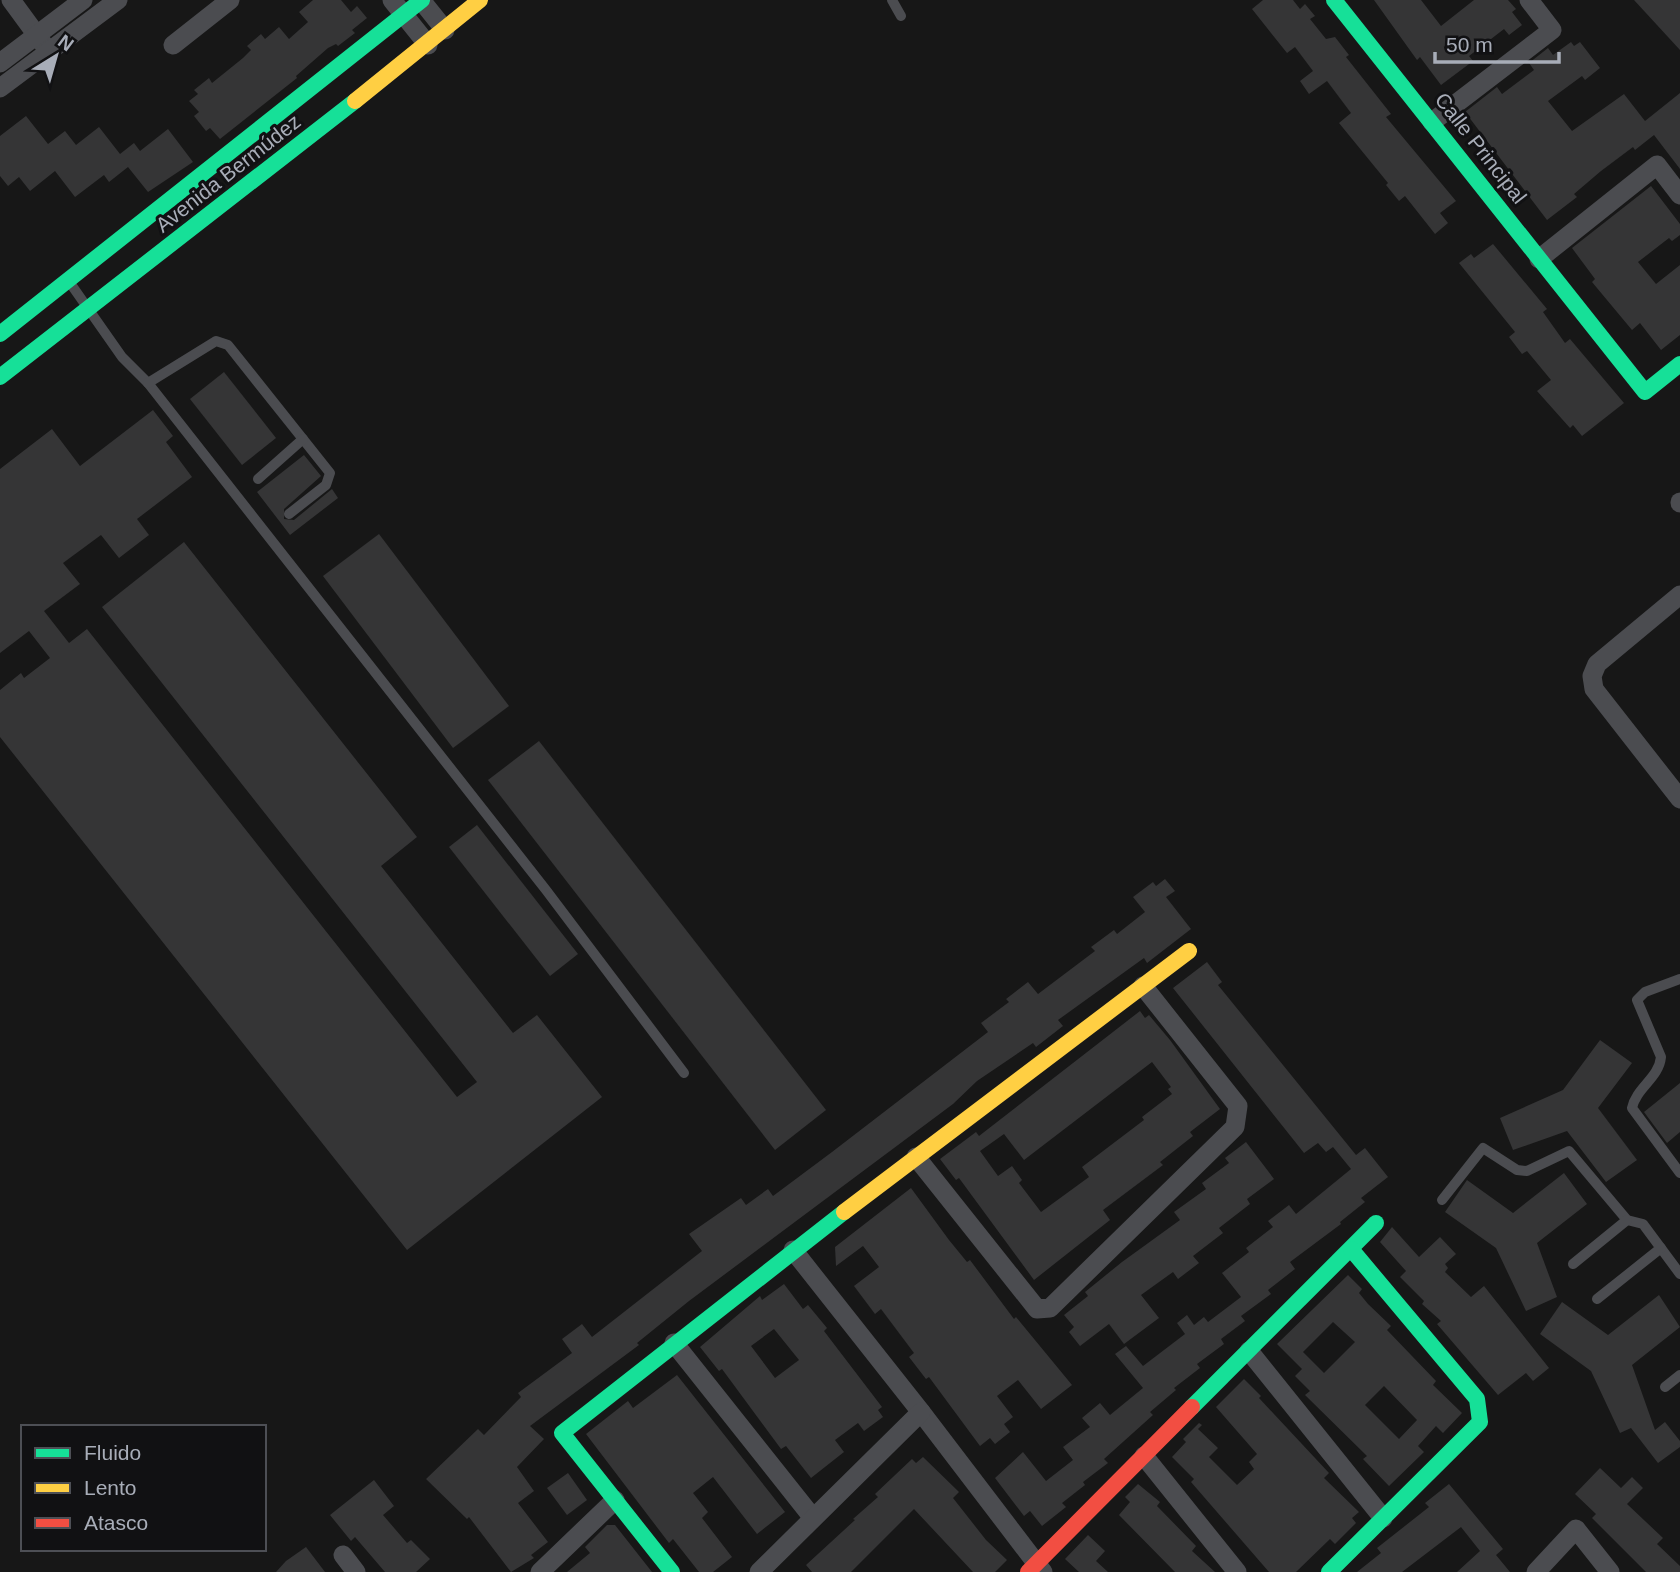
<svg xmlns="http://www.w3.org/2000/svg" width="1680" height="1572" font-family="Helvetica,sans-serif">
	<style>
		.building { fill: #353536; fill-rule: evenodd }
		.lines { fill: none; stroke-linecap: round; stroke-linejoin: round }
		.lane { stroke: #4b4c50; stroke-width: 10 }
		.street { stroke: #4b4c50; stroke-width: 19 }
		.fast { stroke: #16e098; stroke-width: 16 }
		.slow { stroke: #ffcf43; stroke-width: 16 }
		.jam { stroke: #f24e42; stroke-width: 16 }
		.labels { text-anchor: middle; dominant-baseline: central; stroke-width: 6; stroke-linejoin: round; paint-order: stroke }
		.street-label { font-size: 21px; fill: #a8adb8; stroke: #111113 }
	</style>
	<rect width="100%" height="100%" fill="#171717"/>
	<g class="building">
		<polygon points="313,0 341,0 351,12 357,6 367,18 352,30 355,33 338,46 336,44 328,48 296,76 297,78 220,139 210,128 206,131 194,116 199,112 189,101 198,94 194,90 209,78 212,83 243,58 251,50 247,46 261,34 265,39 279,27 289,39 308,22 299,12"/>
		<polygon points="1263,0 1293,0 1300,9 1305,4 1315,16 1310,19 1326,39 1335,37 1349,55 1346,57 1391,114 1386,117 1456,201 1440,213 1448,223 1435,234 1405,196 1399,201 1386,185 1388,183 1339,123 1351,113 1327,81 1309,94 1300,81 1313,71 1295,47 1287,53 1252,9"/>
		<polygon points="1374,0 1421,0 1441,26 1474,0 1508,0 1516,9 1512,12 1522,25 1509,35 1504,29 1469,56 1473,61 1441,85 1420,57 1417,60"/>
		<polygon points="1634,0 1680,0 1680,50"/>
		<polygon points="1571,42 1574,46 1580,42 1600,68 1585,80 1582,76 1548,101 1572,131 1624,94 1645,121 1680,93 1680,169 1654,135 1635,150 1633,147 1601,171 1574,194 1577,197 1547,220 1465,112 1497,87 1502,94 1534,70 1529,63 1548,48 1553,55"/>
		<polygon points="26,116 48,144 65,131 76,145 99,127 120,154 134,143 140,151 168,129 193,162 148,192 128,167 109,182 104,175 75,197 55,171 30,191 19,177 8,186 0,176 0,136"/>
		<polygon points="1651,186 1680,224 1680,235 1672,241 1669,238 1638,262 1656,284 1680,265 1680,335 1661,350 1640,323 1632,330 1592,282 1595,279 1572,248"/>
		<polygon points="1493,244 1547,309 1543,312 1565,343 1570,339 1624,403 1582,436 1573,425 1570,428 1537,391 1551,380 1527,351 1522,354 1509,337 1515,332 1459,263 1471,254 1474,258"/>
		<polygon points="224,372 276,438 242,465 190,399"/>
		<polygon points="153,410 173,436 166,442 192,477 137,519 149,535 119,558 101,535 63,563 80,584 44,611 69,643 87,629 457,1097 477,1082 102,607 184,542 417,837 381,866 513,1033 537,1015 602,1097 407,1250 0,737 0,690 21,673 24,678 50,658 29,631 0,653 0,469 52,429 80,466"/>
		<polygon points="304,455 321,476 284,509 284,519 294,520 332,489 338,498 290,535 257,492"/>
		<polygon points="379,534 509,706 453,748 323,576"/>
		<polygon points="539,741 826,1110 775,1150 488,780"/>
		<polygon points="477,825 578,954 550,976 449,847"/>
		<polygon points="1165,879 1175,891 1166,897 1191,929 1147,963 1144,958 1058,1020 1063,1026 1036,1047 1033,1043 977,1081 953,1104 689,1301 637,1343 639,1345 530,1426 544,1439 517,1467 534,1491 518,1503 548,1542 531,1555 534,1558 511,1572 469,1517 467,1519 426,1479 478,1429 484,1435 521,1397 518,1393 572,1353 562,1339 582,1324 592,1337 702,1251 689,1234 741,1198 746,1205 768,1189 773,1196 832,1152 988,1032 981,1023 1009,1002 1006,999 1028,982 1038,994 1095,951 1091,947 1114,930 1117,934 1145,912 1133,897 1153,882 1156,886"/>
		<polygon points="1207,962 1222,982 1218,985 1356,1155 1365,1148 1388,1177 1361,1198 1365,1202 1340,1222 1341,1224 1290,1262 1295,1269 1268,1290 1271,1294 1241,1316 1245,1321 1221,1339 1224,1344 1197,1364 1200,1368 1174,1388 1176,1390 1150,1412 1153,1415 1104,1459 1108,1463 1083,1482 1085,1485 1062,1503 1066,1507 1042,1526 1030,1511 1024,1516 995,1478 1023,1452 1046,1481 1073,1460 1063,1447 1090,1427 1082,1418 1100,1403 1110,1415 1143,1388 1115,1354 1126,1346 1143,1366 1185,1334 1177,1323 1187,1315 1194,1325 1204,1317 1208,1322 1241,1297 1222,1273 1249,1252 1246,1248 1273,1227 1268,1221 1289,1205 1296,1214 1351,1169 1333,1147 1326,1152 1318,1143 1304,1153 1173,988"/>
		<path d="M 1140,1011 L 1145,1018 L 1149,1015 L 1170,1040 L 1220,1109 L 1190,1132 L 1193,1136 L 1160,1162 L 1163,1165 L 1103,1210 L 1110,1220 L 1034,1280 L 959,1178 L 956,1180 L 940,1159 L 976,1132 L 979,1136 ZM 1152,1062 L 1171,1087 L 1168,1089 L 1172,1094 L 1142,1117 L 1144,1120 L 1082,1167 L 1089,1177 L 1041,1212 L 1019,1183 L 1022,1180 L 1012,1166 L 998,1176 L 980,1151 L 1004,1134 L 1024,1160 Z"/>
		<polygon points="1600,1040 1632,1063 1598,1108 1637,1160 1606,1182 1567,1131 1513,1150 1500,1118 1563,1090"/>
		<polygon points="1680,1083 1680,1132 1667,1143 1644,1112"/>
		<polygon points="1246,1142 1274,1179 1247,1199 1250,1204 1219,1228 1223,1233 1193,1256 1199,1263 1178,1279 1173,1272 1141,1295 1159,1318 1124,1344 1109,1324 1080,1346 1069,1332 1074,1327 1064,1315 1088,1296 1085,1292 1122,1262 1180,1220 1174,1212 1206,1189 1202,1183 1229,1163 1225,1158"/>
		<polygon points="1564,1173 1587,1204 1537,1243 1557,1297 1526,1311 1496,1248 1445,1212 1467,1180 1513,1213"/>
		<polygon points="911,1188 949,1240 967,1262 970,1260 1014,1319 1016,1317 1072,1385 1041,1409 1018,1380 997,1396 1013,1417 1004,1424 1010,1432 995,1444 990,1438 980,1446 929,1377 926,1379 909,1357 914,1353 881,1309 875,1314 854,1286 879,1267 863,1246 836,1266 835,1247"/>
		<polygon points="1392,1227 1419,1257 1440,1237 1456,1254 1445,1264 1448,1268 1445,1272 1471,1297 1484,1286 1549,1368 1533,1381 1526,1373 1498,1395 1437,1324 1441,1321 1422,1304 1424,1301 1400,1277 1406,1271 1380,1242"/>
		<path d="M 1348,1275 L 1362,1289 L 1359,1293 L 1368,1304 L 1391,1326 L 1387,1330 L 1436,1381 L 1433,1385 L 1462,1413 L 1443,1433 L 1436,1426 L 1418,1446 L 1424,1452 L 1389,1486 L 1363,1459 L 1367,1456 L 1305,1395 L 1310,1391 L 1295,1376 L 1302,1369 L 1277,1344 ZM 1333,1322 L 1355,1342 L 1324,1373 L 1303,1352 ZM 1384,1386 L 1417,1420 L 1399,1439 L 1365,1405 Z"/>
		<path d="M 784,1284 L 803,1309 L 808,1305 L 827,1328 L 824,1331 L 882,1407 L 878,1410 L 883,1417 L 864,1431 L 858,1423 L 835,1440 L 844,1452 L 811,1478 L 786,1446 L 781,1449 L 722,1369 L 719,1371 L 700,1347 L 760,1296 L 762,1300 ZM 774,1329 L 799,1360 L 775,1378 L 751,1346 Z"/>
		<polygon points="1659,1295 1680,1327 1632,1365 1655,1430 1665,1422 1680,1441 1680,1447 1658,1463 1631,1428 1620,1433 1591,1371 1540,1334 1562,1302 1608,1335"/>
		<polygon points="677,1375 785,1512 757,1534 713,1477 693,1493 708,1512 702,1518 732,1557 713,1572 699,1572 673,1539 669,1543 586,1434 628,1401 633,1408"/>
		<polygon points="1244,1379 1261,1396 1259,1398 1329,1473 1324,1478 1359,1512 1352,1518 1356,1523 1335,1544 1330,1539 1296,1572 1269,1572 1191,1482 1194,1479 1172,1457 1186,1442 1183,1439 1199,1423 1202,1425 1198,1429 1218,1448 1209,1457 1237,1485 1254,1469 1249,1462 1257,1454 1216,1407"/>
		<polygon points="923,1457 959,1492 953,1498 986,1540 1007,1560 995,1572 973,1572 914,1509 851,1572 812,1572 806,1565 855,1520 853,1519 878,1497 875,1494 912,1459 916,1463"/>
		<polygon points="1600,1468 1621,1488 1632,1477 1643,1488 1627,1504 1663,1538 1657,1544 1680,1566 1680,1572 1646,1572 1592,1518 1596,1514 1575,1494"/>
		<polygon points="568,1473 587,1500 567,1515 547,1488"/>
		<polygon points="374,1480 394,1506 383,1515 407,1543 411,1540 430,1559 416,1572 385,1572 355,1537 351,1541 330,1515"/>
		<polygon points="1138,1484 1160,1502 1157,1506 1196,1546 1192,1551 1215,1572 1175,1572 1119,1515 1130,1502 1125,1497"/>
		<polygon points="1449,1484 1503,1549 1496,1555 1510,1572 1457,1572 1480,1551 1461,1527 1402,1572 1357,1572 1381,1553 1377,1548 1429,1507 1425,1503"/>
		<polygon points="607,1525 615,1525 652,1572 567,1572 590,1553 585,1547"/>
		<polygon points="1088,1535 1105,1551 1096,1561 1108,1572 1079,1572 1065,1559"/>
		<polygon points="306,1547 325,1572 276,1572 286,1561"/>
	</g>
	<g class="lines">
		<g class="lane">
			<polyline points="892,0 901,16"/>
			<polyline points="68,280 122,357 148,383 546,890 684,1073"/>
			<polyline points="148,383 216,341 228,345 330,473 326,485 289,514"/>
			<polyline points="258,479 303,439"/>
			<path d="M 1680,979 L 1645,992 L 1637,1000 L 1661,1057 C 1659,1078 1636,1088 1632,1108 L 1680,1173"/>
			<polyline points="1442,1200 1483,1148 1517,1170 1527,1171 1569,1151 1627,1220 1643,1224 1680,1274"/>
			<polyline points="1573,1264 1627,1220"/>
			<polyline points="1597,1299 1661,1248"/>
			<polyline points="1665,1387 1680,1375"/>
		</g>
		<g class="street">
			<polyline points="11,0 44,45"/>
			<polyline points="392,0 428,45"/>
			<polyline points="421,0 445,30"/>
			<polyline points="173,45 230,0"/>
			<polyline points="0,63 83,0"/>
			<polyline points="0,88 118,0"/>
			<polyline points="1432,122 1552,30 1529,0"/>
			<polyline points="1539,259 1657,165 1680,195"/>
			<polyline points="1680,502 1680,503"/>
			<polyline points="1680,595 1597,664 1592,676 1594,689 1680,799"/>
			<polyline points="916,1157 1037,1309 1050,1308 1235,1127 1238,1106 1143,986"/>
			<polyline points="793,1250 921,1412 1043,1572"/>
			<polyline points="674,1343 813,1518"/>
			<polyline points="1249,1351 1383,1518"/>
			<polyline points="1144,1456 1237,1572"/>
			<polyline points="343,1555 356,1572"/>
			<polyline points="540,1572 615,1500"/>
			<polyline points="759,1572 921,1412"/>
			<polyline points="1536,1572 1576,1529 1610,1572"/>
		</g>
		<g class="fast">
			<polyline points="1334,0 1645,392 1680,364"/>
			<polyline points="0,334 422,0"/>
			<polyline points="0,377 355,101"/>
			<polyline points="1192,1407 1376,1223"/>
			<polyline points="672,1572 562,1433 844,1212"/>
			<polyline points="1329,1572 1480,1422 1477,1399 1351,1249"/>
		</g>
		<g class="slow">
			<polyline points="355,101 480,0"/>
			<polyline points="844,1212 1189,951"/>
		</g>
		<polyline class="jam" points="1028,1572 1192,1407"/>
	</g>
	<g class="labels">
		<g class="street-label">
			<text transform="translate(1481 148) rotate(52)">Calle Principal</text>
			<text transform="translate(228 173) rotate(-38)">Avenida Bermúdez</text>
		</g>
	</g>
	<rect x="21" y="1425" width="245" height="126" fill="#111113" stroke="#4d4f55" stroke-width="2"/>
	<rect x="35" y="1448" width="35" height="10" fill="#16e098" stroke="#4d4f55" stroke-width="2"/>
	<text x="84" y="1460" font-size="21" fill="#a8adb8">Fluido</text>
	<rect x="35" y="1483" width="35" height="10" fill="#ffcf43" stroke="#4d4f55" stroke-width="2"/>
	<text x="84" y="1495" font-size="21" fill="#a8adb8">Lento</text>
	<rect x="35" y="1518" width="35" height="10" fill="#f24e42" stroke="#4d4f55" stroke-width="2"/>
	<text x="84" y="1530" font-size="21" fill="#a8adb8">Atasco</text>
	<g transform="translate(56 56) rotate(37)" stroke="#111113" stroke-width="5" paint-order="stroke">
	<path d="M0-5L12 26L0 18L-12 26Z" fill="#a8adb8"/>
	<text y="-10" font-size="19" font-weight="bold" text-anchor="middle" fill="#a8adb8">N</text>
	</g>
	<path d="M1435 52v10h124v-10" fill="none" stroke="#a8adb8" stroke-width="3.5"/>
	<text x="1446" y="52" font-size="21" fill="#a8adb8" stroke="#111113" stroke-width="5" paint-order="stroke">50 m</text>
</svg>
